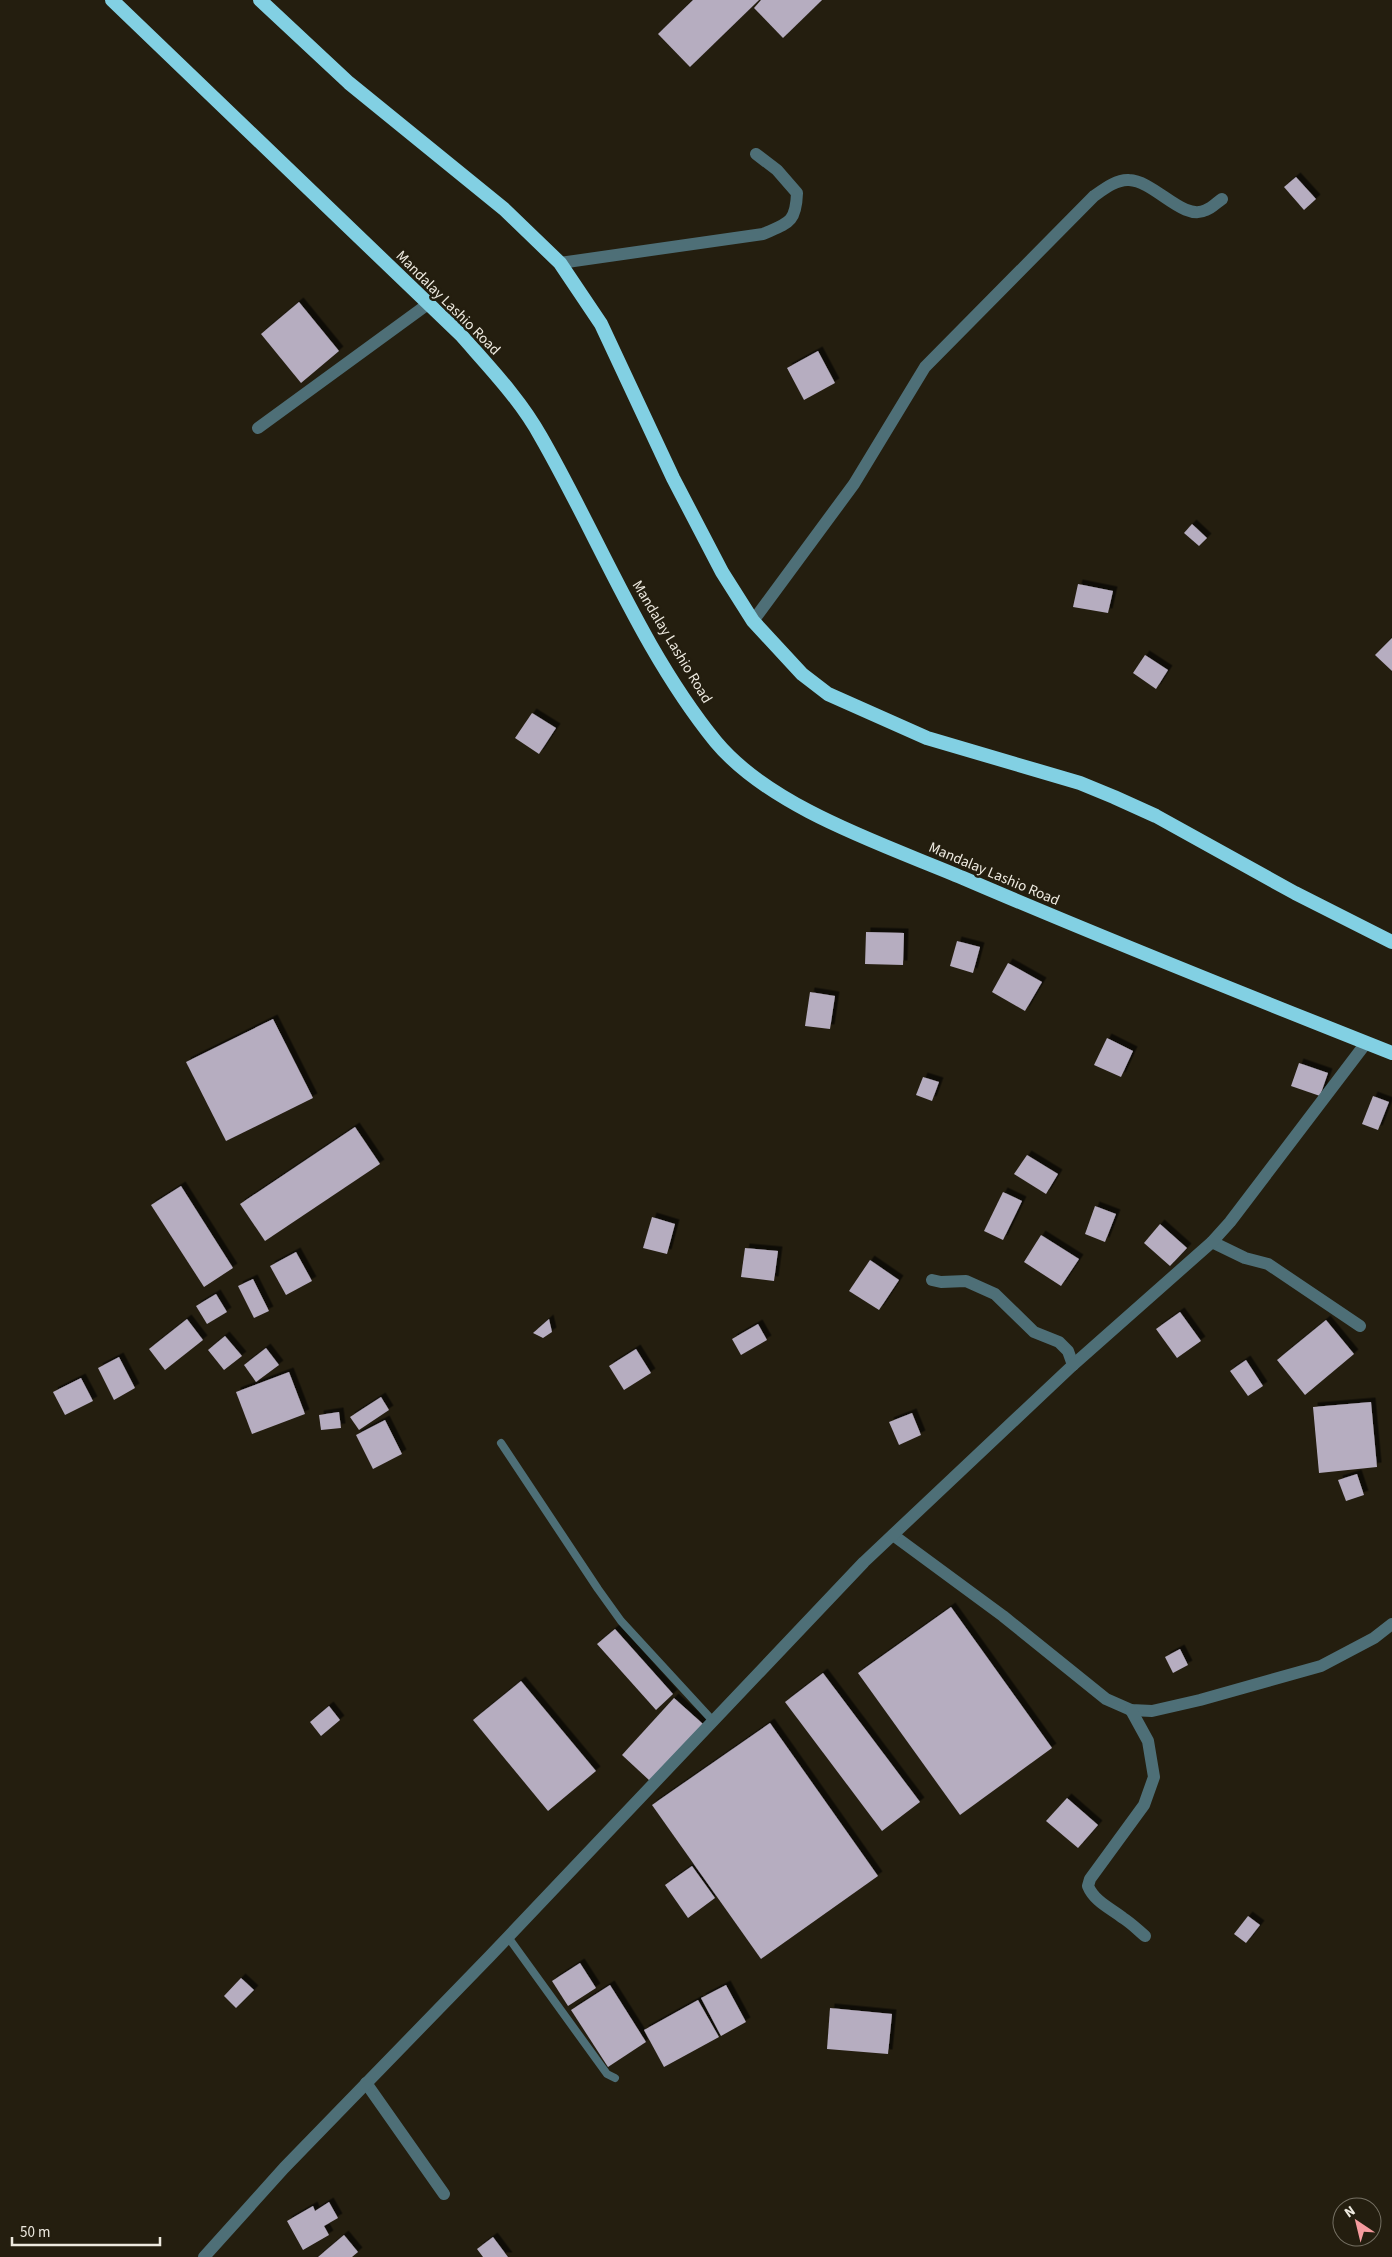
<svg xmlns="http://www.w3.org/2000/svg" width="1392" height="2257" font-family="'Source Sans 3',sans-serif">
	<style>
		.building { fill: #b6adc0; filter: url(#shadow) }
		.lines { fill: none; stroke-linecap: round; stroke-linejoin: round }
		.service { stroke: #4e6f77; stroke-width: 8 }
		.minor { stroke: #4e6f77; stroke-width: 12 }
		.trunk { stroke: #82d0e3; stroke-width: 14 }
		.labels { text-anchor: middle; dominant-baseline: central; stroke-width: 5; stroke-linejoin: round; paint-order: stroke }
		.street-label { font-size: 15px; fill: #eeeae0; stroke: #241e0f }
	</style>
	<defs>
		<filter id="shadow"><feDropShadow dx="4.5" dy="-4.5" stdDeviation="0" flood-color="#0009"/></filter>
	</defs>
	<rect width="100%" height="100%" fill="#241e0f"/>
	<g class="building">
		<polygon points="693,0 759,0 690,67 658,34"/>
		<polygon points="761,0 822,0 783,38 754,8"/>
		<polygon points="1296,177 1316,199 1304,210 1284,187"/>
		<polygon points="299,302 339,351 301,383 261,334"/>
		<polygon points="818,351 835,383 804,400 787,368"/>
		<polygon points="1192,524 1207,538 1199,546 1184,533"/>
		<polygon points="1078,584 1113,591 1108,613 1073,607"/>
		<polygon points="1392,638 1392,671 1375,655"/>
		<polygon points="1145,655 1168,670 1156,689 1133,673"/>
		<polygon points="532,713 556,728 539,754 515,738"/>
		<polygon points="866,932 904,933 903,965 865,964"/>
		<polygon points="957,941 980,947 973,973 950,966"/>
		<polygon points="1008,963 1042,982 1025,1011 992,992"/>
		<polygon points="810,992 835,996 830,1029 805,1026"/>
		<polygon points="273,1019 313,1098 226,1141 186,1062"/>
		<polygon points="1107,1038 1133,1051 1121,1077 1094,1065"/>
		<polygon points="1299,1063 1328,1073 1320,1096 1291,1086"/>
		<polygon points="923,1077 939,1082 932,1101 916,1095"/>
		<polygon points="1373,1096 1389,1102 1378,1130 1362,1124"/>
		<polygon points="355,1127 380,1164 265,1241 240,1204"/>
		<polygon points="1027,1155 1058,1174 1046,1194 1014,1174"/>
		<polygon points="181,1186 233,1268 204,1287 151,1205"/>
		<polygon points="1003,1192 1022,1201 1003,1240 984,1231"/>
		<polygon points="1095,1206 1116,1214 1105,1242 1085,1234"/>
		<polygon points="652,1217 675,1224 667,1254 643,1248"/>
		<polygon points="1160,1224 1187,1248 1170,1266 1144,1243"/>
		<polygon points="1041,1235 1079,1259 1061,1286 1024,1262"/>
		<polygon points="745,1248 778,1251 774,1281 741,1277"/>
		<polygon points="296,1252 312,1281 286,1295 270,1266"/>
		<polygon points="870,1260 899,1280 879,1310 849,1291"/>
		<polygon points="253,1279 269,1311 254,1318 238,1286"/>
		<polygon points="216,1294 227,1312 207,1324 196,1306"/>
		<polygon points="1180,1312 1201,1341 1177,1358 1156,1329"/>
		<polygon points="187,1319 203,1340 165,1370 149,1349"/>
		<polygon points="549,1319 552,1332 543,1338 533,1333"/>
		<polygon points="1326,1320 1354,1354 1305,1395 1277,1360"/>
		<polygon points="758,1324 767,1340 741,1355 732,1339"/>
		<polygon points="225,1336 242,1356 224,1370 208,1350"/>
		<polygon points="266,1348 279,1365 256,1382 244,1365"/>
		<polygon points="636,1349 651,1373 624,1390 609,1366"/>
		<polygon points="119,1357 135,1388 114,1400 98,1368"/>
		<polygon points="1246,1360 1263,1386 1248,1396 1230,1371"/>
		<polygon points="289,1372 305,1414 252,1434 236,1392"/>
		<polygon points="81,1378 93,1401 65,1415 53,1392"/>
		<polygon points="381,1397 389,1410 359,1430 350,1417"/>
		<polygon points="1371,1402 1377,1467 1319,1473 1313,1407"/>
		<polygon points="339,1412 341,1428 321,1430 319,1415"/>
		<polygon points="912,1413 921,1435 899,1445 889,1422"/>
		<polygon points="385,1420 402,1454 373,1469 356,1435"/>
		<polygon points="1357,1474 1364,1495 1346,1501 1338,1480"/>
		<polygon points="951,1607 1052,1748 960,1815 858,1673"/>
		<polygon points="615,1629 673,1694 656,1710 597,1644"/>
		<polygon points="1180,1649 1188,1665 1173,1673 1165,1657"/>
		<polygon points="823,1673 920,1802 882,1831 785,1702"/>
		<polygon points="521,1681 596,1771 548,1811 473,1720"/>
		<polygon points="674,1698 703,1724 650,1781 622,1755"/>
		<polygon points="329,1706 340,1720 321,1736 310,1722"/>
		<polygon points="770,1723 878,1876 761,1959 652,1805"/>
		<polygon points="1067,1798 1098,1825 1078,1848 1046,1821"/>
		<polygon points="692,1866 715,1898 688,1918 665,1885"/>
		<polygon points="1248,1916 1260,1925 1246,1943 1234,1934"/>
		<polygon points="580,1963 596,1988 568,2006 552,1981"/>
		<polygon points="241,1978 254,1990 236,2008 224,1996"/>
		<polygon points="610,1985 646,2042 608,2067 571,2010"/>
		<polygon points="726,1985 746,2022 721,2036 701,1998"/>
		<polygon points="698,2000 719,2037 664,2067 644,2030"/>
		<polygon points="830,2008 892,2014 888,2054 827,2049"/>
		<polygon points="329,2202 338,2218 324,2226 329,2235 303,2250 287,2221 313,2206 315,2211"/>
		<polygon points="344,2235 358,2252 352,2257 318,2257"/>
		<polygon points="493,2237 508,2257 483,2257 477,2249"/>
	</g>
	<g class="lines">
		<g class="service">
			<polyline points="501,1443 598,1589 621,1621 713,1721"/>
			<polyline points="508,1937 607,2074 615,2078"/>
		</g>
		<g class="minor">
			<path d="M 560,263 L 763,234 C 788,223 796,223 797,193 L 777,170 L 756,154"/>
			<polyline points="258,428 428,304"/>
			<path d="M 753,621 L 854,484 L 925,367 L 1094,196 C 1104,189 1117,179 1129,180 C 1155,181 1183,222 1206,210 C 1212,208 1217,202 1222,199"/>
			<polyline points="1212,1242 1245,1258 1268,1264 1360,1326"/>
			<polyline points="932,1280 941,1282 966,1281 995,1294 1034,1332 1059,1342 1068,1351 1073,1365"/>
			<polyline points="893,1535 1003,1616 1106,1699 1131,1710 1152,1711 1200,1700 1321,1666 1374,1638 1392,1624"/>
			<path d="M 1131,1710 L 1148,1741 L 1154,1777 L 1144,1805 L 1090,1879 L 1088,1886 C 1094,1901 1110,1908 1123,1918 C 1131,1923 1138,1930 1145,1936"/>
			<polyline points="366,2083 444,2194"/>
			<polyline points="204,2257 284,2168 490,1956 864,1562 1073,1365 1212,1242 1230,1222 1366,1043"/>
		</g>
		<g class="trunk">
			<path d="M 112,0 L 461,335 C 489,367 520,399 541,437 C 599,538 642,651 716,742 C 771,808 885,845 963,878 C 1105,939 1248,996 1392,1053"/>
			<polyline points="260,0 349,83 504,209 560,263 601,324 673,478 722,572 753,621 802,674 828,694 927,738 1080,783 1114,797 1156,816 1295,893 1392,942"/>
		</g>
	</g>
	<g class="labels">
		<g class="street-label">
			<text transform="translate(448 303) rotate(45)">Mandalay Lashio Road</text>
			<text transform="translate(672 642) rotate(59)">Mandalay Lashio Road</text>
			<text transform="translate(994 874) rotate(23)">Mandalay Lashio Road</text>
		</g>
	</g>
	<g transform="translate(1357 2222) rotate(325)"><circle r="24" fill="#241e0f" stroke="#757063"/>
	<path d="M0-4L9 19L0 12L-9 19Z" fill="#f59b9e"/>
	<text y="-8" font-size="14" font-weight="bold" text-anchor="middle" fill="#eeeae0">N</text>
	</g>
	<path d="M12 2237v8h148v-8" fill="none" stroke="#eeeae0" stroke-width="2.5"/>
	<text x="20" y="2237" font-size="15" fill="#eeeae0" stroke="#241e0f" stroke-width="4" paint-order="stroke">50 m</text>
</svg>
